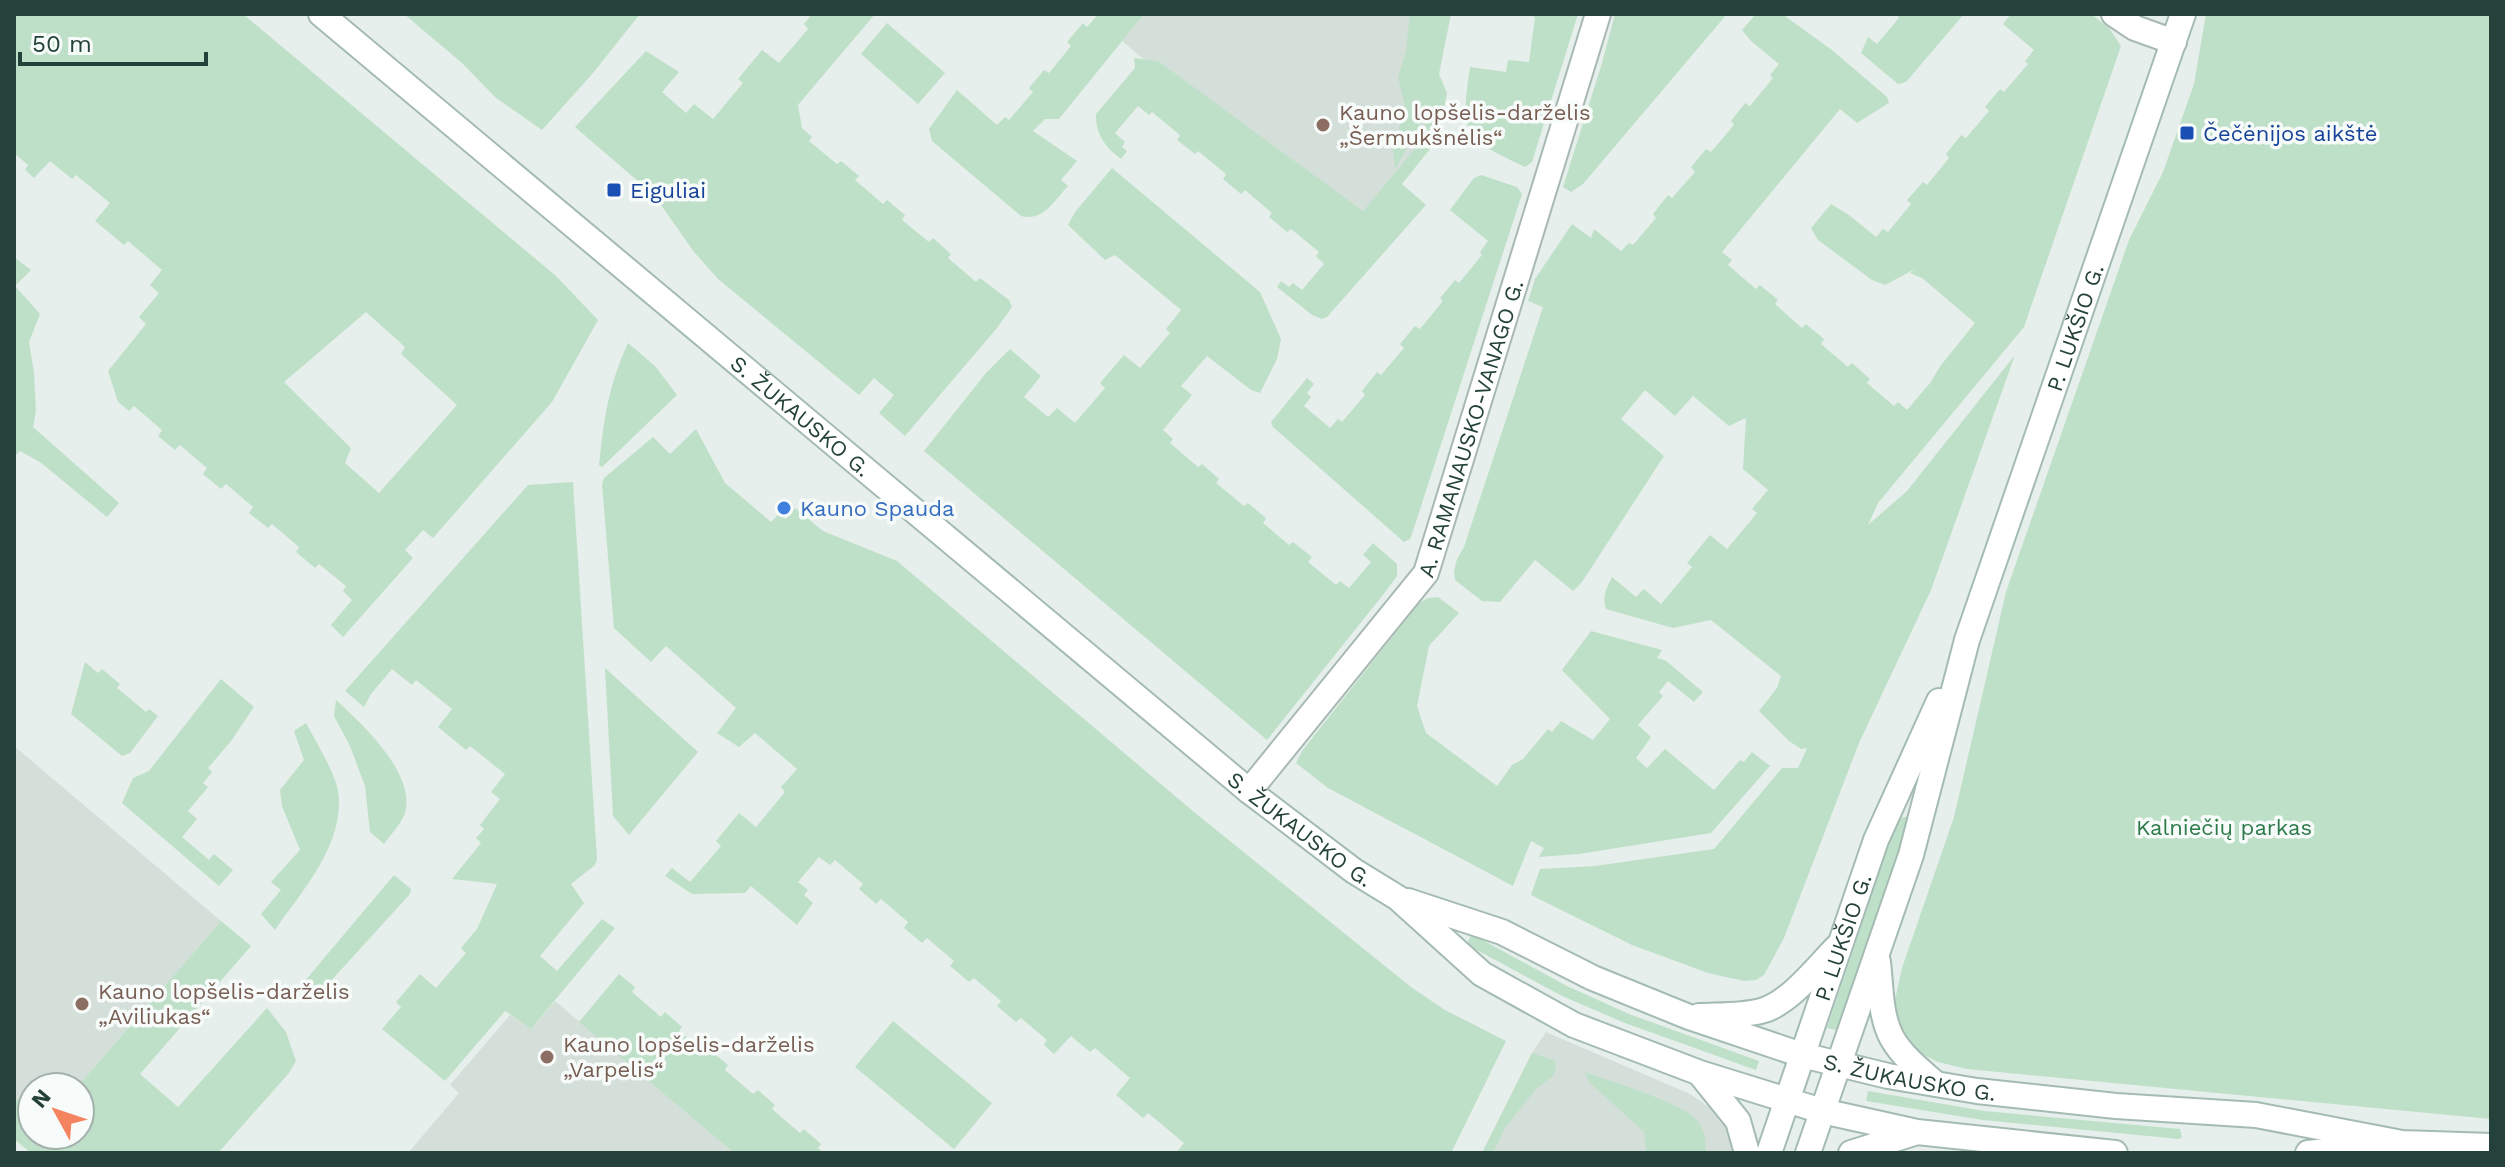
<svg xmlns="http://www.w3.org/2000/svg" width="2505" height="1167" font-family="'Work Sans',sans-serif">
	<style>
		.built { fill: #d4dfda }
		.green { fill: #bfe0c8; fill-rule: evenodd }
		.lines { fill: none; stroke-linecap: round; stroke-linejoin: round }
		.minor-casing { stroke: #a8b8b2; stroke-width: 28 }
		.secondary-casing { stroke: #a4bbb3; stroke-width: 28 }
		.minor { stroke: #fff; stroke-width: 24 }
		.secondary { stroke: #fff; stroke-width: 24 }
		.education-dot { fill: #8d6e63; stroke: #f7fbf9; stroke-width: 3 }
		.transit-dot { fill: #1a4fb4; stroke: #f7fbf9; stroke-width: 3 }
		.shop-dot { fill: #3f7fe0; stroke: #f7fbf9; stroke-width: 3 }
		.labels { text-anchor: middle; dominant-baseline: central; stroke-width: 7; stroke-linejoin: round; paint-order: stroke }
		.education-label { font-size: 22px; fill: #785e54; stroke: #f7fbf9; text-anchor: start }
		.transit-label { font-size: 22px; fill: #164399; stroke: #f7fbf9; text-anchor: start }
		.street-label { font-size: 22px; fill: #24423a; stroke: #f7fbf9 }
		.shop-label { font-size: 22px; fill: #366cbe; stroke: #f7fbf9; text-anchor: start }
		.park-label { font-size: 22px; fill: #2d7a4b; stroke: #f7fbf9 }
	</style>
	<rect width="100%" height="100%" fill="#e6efeb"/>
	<g class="built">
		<polygon points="1144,14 1442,14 1428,85 1425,138 1347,230 1122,41"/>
		<polygon points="14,746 221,921 77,1087 32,1087 32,1097 14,1100"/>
		<polygon points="555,1001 734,1153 408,1153 459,1093 450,1085 510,1015 531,1029"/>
		<polygon points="1546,1032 1690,1094 1709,1107 1723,1120 1730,1136 1732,1153 1482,1153 1532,1053"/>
	</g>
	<g class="green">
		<path d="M 14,14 L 243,14 L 556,276 L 598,320 L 552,402 L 433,538 L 423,530 L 405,550 L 413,558 L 343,637 L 331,625 L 352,600 L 343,591 L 346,586 L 319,564 L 315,568 L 296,552 L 299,547 L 272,524 L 268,528 L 249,513 L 253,507 L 226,484 L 221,489 L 203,474 L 207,468 L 180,445 L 175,450 L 158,436 L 162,430 L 134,406 L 129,411 L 118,402 L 108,371 L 146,324 L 139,317 L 159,293 L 150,285 L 162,270 L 128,241 L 124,245 L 95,221 L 110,203 L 76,175 L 72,179 L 50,161 L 34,178 L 25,170 L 28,165 L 14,153 ZM 366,312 L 405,347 L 401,354 L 457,405 L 379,493 L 345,463 L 351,448 L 284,382 Z"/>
		<polygon points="404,14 640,14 593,73 542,130 496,98 462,63"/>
		<polygon points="812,14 875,14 798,105 802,128 812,137 809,141 837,164 841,161 859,176 855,180 883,204 887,200 905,215 902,220 929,242 933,238 951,254 948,258 976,282 980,278 1009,300 1012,307 997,328 905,436 879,413 894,395 874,378 859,395 718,279 694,252 654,195 575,127 646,51 679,72 662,92 686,113 694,104 713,119 743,83 738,79 762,50 779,63 808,29 804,24"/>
		<path d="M 1098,14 L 1144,14 L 1059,119 L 1045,119 L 1033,131 L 1077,161 L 1061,180 L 1068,186 C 1054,201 1043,222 1021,216 L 932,141 L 929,129 L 957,90 L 997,125 L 1005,117 L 1009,120 L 1033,92 L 1029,88 L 1044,70 L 1049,73 L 1071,46 L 1067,42 L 1083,23 L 1087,27 Z"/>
		<path d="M 1410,14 L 1451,14 L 1439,74 L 1447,93 L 1438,139 L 1402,184 L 1426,205 L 1327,317 L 1322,319 L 1312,315 L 1277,287 L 1281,281 L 1289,287 L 1293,283 L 1302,290 L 1324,264 L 1316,256 L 1319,252 L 1291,229 L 1287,232 L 1269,217 L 1272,213 L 1245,190 L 1241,194 L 1223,179 L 1226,174 L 1198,151 L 1195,154 L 1177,140 L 1180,135 L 1152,112 L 1149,115 L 1138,106 L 1115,133 L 1125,142 L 1122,147 L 1127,151 L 1121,159 C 1105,148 1095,133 1096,114 L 1135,68 L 1134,58 L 1158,61 L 1363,211 L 1424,138 L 1425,115 L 1395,169 L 1393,150 L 1405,106 L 1398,78 L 1406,50 Z"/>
		<path d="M 1525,14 L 1578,14 L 1532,162 L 1525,167 C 1463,137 1460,137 1470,67 L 1506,72 L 1508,60 L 1529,62 L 1535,17 Z"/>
		<polygon points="1615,14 1727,14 1583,184 1571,192 1563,187 1602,63"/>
		<path d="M 1756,14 L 1782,14 L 1832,50 L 1887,97 L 1889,103 L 1857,123 L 1840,109 L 1722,252 L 1732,260 L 1728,265 L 1756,289 L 1760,285 L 1778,300 L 1775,304 L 1802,328 L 1806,324 L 1824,339 L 1821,344 L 1848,367 L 1852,363 L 1870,379 L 1867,383 L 1894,406 L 1898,402 L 1907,410 L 1930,383 L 1941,365 L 1975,323 L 1922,278 L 1910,273 L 1915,269 L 1885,285 L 1872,280 L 1818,240 L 1811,228 L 1831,204 L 1849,215 L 1876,237 L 1883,229 L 1888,232 L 1911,204 L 1907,200 L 1923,182 L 1927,185 L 1949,158 L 1946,154 L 1961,135 L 1966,138 L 1989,111 L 1985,107 L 2000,89 L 2004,92 L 2028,64 L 2025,61 L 2034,50 L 2003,24 L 2011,14 L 2091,14 L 2109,28 L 2121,46 L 2024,327 L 1878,503 L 1868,525 L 1907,491 L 2015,355 L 1931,590 L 1859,743 L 1784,938 L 1764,975 L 1756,980 L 1744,981 L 1708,973 L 1632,945 L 1531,895 L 1540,869 L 1595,866 L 1714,849 L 1782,768 L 1798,768 L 1807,748 L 1801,749 L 1789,741 L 1759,711 L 1777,688 L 1781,676 L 1711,620 L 1673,628 L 1606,609 C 1602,597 1606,589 1612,577 L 1636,597 L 1644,589 L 1661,604 L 1692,567 L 1687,563 L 1710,535 L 1727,549 L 1757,513 L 1752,509 L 1768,490 L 1743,469 L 1746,418 L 1729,426 L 1693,396 L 1675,416 L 1645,390 L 1621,419 L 1664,456 L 1582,582 L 1573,591 L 1535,560 L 1500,602 L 1482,601 L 1455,580 L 1454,571 L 1457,559 L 1464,547 L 1543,307 L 1528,301 L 1535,279 L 1572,224 L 1591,238 L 1594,229 L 1621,251 L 1629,243 L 1633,245 L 1656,218 L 1653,214 L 1668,195 L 1672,198 L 1695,172 L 1691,167 L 1706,149 L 1711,152 L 1734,125 L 1731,121 L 1745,103 L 1750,106 L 1773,78 L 1770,75 L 1779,64 L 1751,41 L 1742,30 Z"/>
		<polygon points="1896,14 1964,14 1906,82 1898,84 1861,53 1868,37 1877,44 1899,18"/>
		<polygon points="2206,14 2491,14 2491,1119 1967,1069 1938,1062 1920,1053 1906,1042 1897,1024 1895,1000 1902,968 1954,817 2006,592 2129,240 2163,172 2194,84"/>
		<polygon points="887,23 945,73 918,104 861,54"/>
		<polygon points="1112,168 1260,292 1281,339 1277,359 1260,393 1251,390 1207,356 1181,386 1192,395 1163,430 1173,439 1170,443 1198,467 1202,464 1219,479 1216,483 1244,506 1248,503 1266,518 1263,523 1289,545 1293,542 1312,557 1308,562 1336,585 1340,581 1349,588 1371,562 1363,555 1373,543 1397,564 1397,576 1386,591 1267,740 924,451 986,373 1010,349 1041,376 1024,397 1048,417 1057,408 1075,423 1105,388 1100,383 1124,355 1140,368 1170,333 1166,329 1181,310 1115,255 1105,260 1068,225 1075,212"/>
		<polygon points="1481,175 1517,187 1522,194 1412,534 1410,539 1404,542 1273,427 1271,422 1307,378 1314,384 1307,393 1311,397 1304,406 1330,428 1338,419 1342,422 1365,395 1362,391 1377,372 1381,375 1404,348 1400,344 1415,326 1420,329 1443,301 1440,298 1455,280 1459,283 1482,255 1480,252 1488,241 1450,210 1474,178"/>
		<polygon points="14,257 31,270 15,286 40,314 29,342 34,373 36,411 33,427 119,503 107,517 40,462 20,451 14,457"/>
		<path d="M 628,343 L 655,366 L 677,395 L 602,467 L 599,465 C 604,418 608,387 628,343 Z"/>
		<polygon points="696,429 725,483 771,522 779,514 786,519 795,508 823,531 897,561 1194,812 1411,987 1445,1010 1506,1041 1451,1153 1176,1153 1184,1143 1148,1113 1143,1118 1116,1095 1130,1078 1095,1048 1090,1052 1071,1036 1054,1054 1044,1045 1047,1040 1021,1018 1016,1022 997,1006 1001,1001 974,978 969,982 950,966 954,961 927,938 922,943 904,928 908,922 881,899 876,904 859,889 863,884 835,860 830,865 819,857 798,882 808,890 804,895 813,903 797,925 751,886 745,893 692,894 665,876 672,868 690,882 721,846 716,841 739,813 756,827 785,792 781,787 797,769 755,733 739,747 717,733 736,708 666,646 651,662 614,628 602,485 604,478 653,437 670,454"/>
		<polygon points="573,482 597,859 595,865 571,884 584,903 540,956 557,971 602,919 615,928 531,1029 505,1011 445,1081 382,1029 401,1007 396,1002 420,974 436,988 466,953 461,948 477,929 497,884 452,879 481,843 476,838 484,829 480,825 500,799 491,792 505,774 470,746 466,750 438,727 452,709 416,680 412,685 392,669 371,694 364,707 345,691 528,485"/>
		<polygon points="1438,597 1459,613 1429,646 1417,706 1426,733 1497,786 1512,765 1523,759 1548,729 1552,732 1561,721 1593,740 1610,719 1562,670 1591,631 1662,650 1657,658 1665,660 1703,692 1694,702 1668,681 1659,692 1663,696 1638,725 1651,737 1636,758 1647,768 1665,749 1714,790 1740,760 1744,762 1752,752 1770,766 1711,833 1579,854 1539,857 1544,848 1531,841 1513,886 1328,788 1296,763 1302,751 1419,603 1428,598"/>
		<polygon points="85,662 98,673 102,669 120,684 117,688 146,712 149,709 158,716 130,753 122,756 71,714"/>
		<polygon points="605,668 698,752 629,835 613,816"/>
		<polygon points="221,679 254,707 231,741 208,768 212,772 203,783 208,787 188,811 197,819 182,837 209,860 214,854 233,870 219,886 122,803 133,778 149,771"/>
		<path d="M 336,700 C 362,724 416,773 405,813 C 401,824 391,834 384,844 L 370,832 L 365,786 L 350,746 L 334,716 Z"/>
		<path d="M 306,723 C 315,740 335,773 338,791 C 346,843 302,891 275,930 L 261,914 L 281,890 L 271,882 L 300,850 L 282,806 L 280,790 L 304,760 L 294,731 Z"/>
		<polygon points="1903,817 1907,817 1909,822 1836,1030 1827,1028 1896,823"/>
		<polygon points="394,875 411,889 410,894 319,994 304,982"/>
		<polygon points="221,921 251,946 140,1074 178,1107 267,1008 286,1032 296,1061 289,1073 218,1153 31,1153 14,1139 14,1100 32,1097 32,1135 80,1135 80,1087 77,1087"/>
		<polygon points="1470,937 1477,937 1567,986 1629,1014 1759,1061 1756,1070 1625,1023 1562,996 1473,948 1468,942"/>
		<polygon points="619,974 635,987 632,992 661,1017 665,1012 682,1027 679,1031 707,1055 711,1051 728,1065 725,1070 753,1094 758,1090 775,1105 772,1109 800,1133 804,1129 821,1144 818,1148 824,1153 734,1153 579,1022"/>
		<polygon points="893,1021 992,1103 954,1149 855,1067"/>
		<polygon points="1532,1053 1555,1061 1556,1068 1553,1076 1536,1089 1505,1128 1493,1153 1482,1153"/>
		<path d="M 1585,1072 C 1609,1081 1688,1104 1699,1123 C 1705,1131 1706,1143 1706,1153 L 1646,1153 L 1644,1132 L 1589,1082 Z"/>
		<polygon points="1868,1091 1984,1111 2180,1129 2182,1137 2179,1139 1983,1120 1866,1101"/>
	</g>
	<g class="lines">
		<g class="minor-casing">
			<g id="minor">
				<polyline points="2114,14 2135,28 2174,42"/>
				<path id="s1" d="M 1249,791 L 1426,573 L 1598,14"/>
			</g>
		</g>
		<g class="secondary-casing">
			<g id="secondary">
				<path id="s2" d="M 321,14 L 1249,791 L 1354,871 L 1398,898 L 1482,974 L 1574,1025 L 1700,1073 L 1822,1111 L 1917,1132 L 2115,1153"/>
				<path id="s3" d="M 1408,901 L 1502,932 L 1593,978 L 1689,1017 L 1802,1055 L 1888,1076 L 1977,1091 L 2116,1106 L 2256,1115 L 2402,1143 L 2491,1146"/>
				<path d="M 1878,962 C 1881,987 1880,1016 1892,1038 C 1902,1056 1920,1070 1936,1084"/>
				<path d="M 1699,1016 C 1719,1015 1742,1016 1761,1011 C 1789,1004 1817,967 1837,947"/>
				<polyline points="1701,1075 1738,1121 1747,1153"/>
				<path id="s4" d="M 1769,1153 L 1876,840 L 1939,701"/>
				<path id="s5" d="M 1808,1153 L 1911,855 L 1967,640 L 2183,14"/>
				<polyline points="1851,1153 1914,1133"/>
				<polyline points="2308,1153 2376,1146"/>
			</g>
		</g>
		<use href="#minor" class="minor"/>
		<use href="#secondary" class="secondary"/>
	</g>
	<g class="education-dot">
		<circle cx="1323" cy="125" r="8"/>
		<circle cx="82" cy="1004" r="8"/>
		<circle cx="547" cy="1057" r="8"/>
	</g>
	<g class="transit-dot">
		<rect x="2179" y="125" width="16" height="16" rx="4"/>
		<rect x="606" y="182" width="16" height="16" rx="4"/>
	</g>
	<circle class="shop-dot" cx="784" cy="508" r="8"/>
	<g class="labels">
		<g class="education-label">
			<text x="1339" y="112">Kauno lopšelis-darželis<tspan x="1339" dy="25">„Šermukšnėlis“</tspan></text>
			<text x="98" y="991">Kauno lopšelis-darželis<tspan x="98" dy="25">„Aviliukas“</tspan></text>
			<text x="563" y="1044">Kauno lopšelis-darželis<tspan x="563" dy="25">„Varpelis“</tspan></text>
		</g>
		<g class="transit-label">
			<text x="2203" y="133">Čečėnijos aikštė</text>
			<text x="630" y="190">Eiguliai</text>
		</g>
		<g class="street-label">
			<text stroke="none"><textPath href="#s5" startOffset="868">P. LUKŠIO G.</textPath></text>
			<text stroke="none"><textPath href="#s2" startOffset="626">S. ŽUKAUSKO G.</textPath></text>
			<text stroke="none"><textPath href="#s1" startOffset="432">A. RAMANAUSKO-VANAGO G.</textPath></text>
			<text stroke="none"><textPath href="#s2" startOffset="1274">S. ŽUKAUSKO G.</textPath></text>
			<text stroke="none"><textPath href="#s4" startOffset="228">P. LUKŠIO G.</textPath></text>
			<text stroke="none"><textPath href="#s3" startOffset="534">S. ŽUKAUSKO G.</textPath></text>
		</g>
		<g class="shop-label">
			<text x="800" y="508">Kauno Spauda</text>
		</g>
		<g class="park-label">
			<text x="2224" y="827">Kalniečių parkas</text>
		</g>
	</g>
	<rect width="2505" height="1167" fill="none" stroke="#24423a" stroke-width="32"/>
	<g transform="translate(56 1111) rotate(310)"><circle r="38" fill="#f7fbf9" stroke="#a3b1ad" stroke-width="2"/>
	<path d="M0-6L14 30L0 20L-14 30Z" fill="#f4845f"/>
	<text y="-12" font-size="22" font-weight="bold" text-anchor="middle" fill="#24423a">N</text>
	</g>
	<path d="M20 52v12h186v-12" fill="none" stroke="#24423a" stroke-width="4"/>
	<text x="32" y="52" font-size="24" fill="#24423a" stroke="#f7fbf9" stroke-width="6" paint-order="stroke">50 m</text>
</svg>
